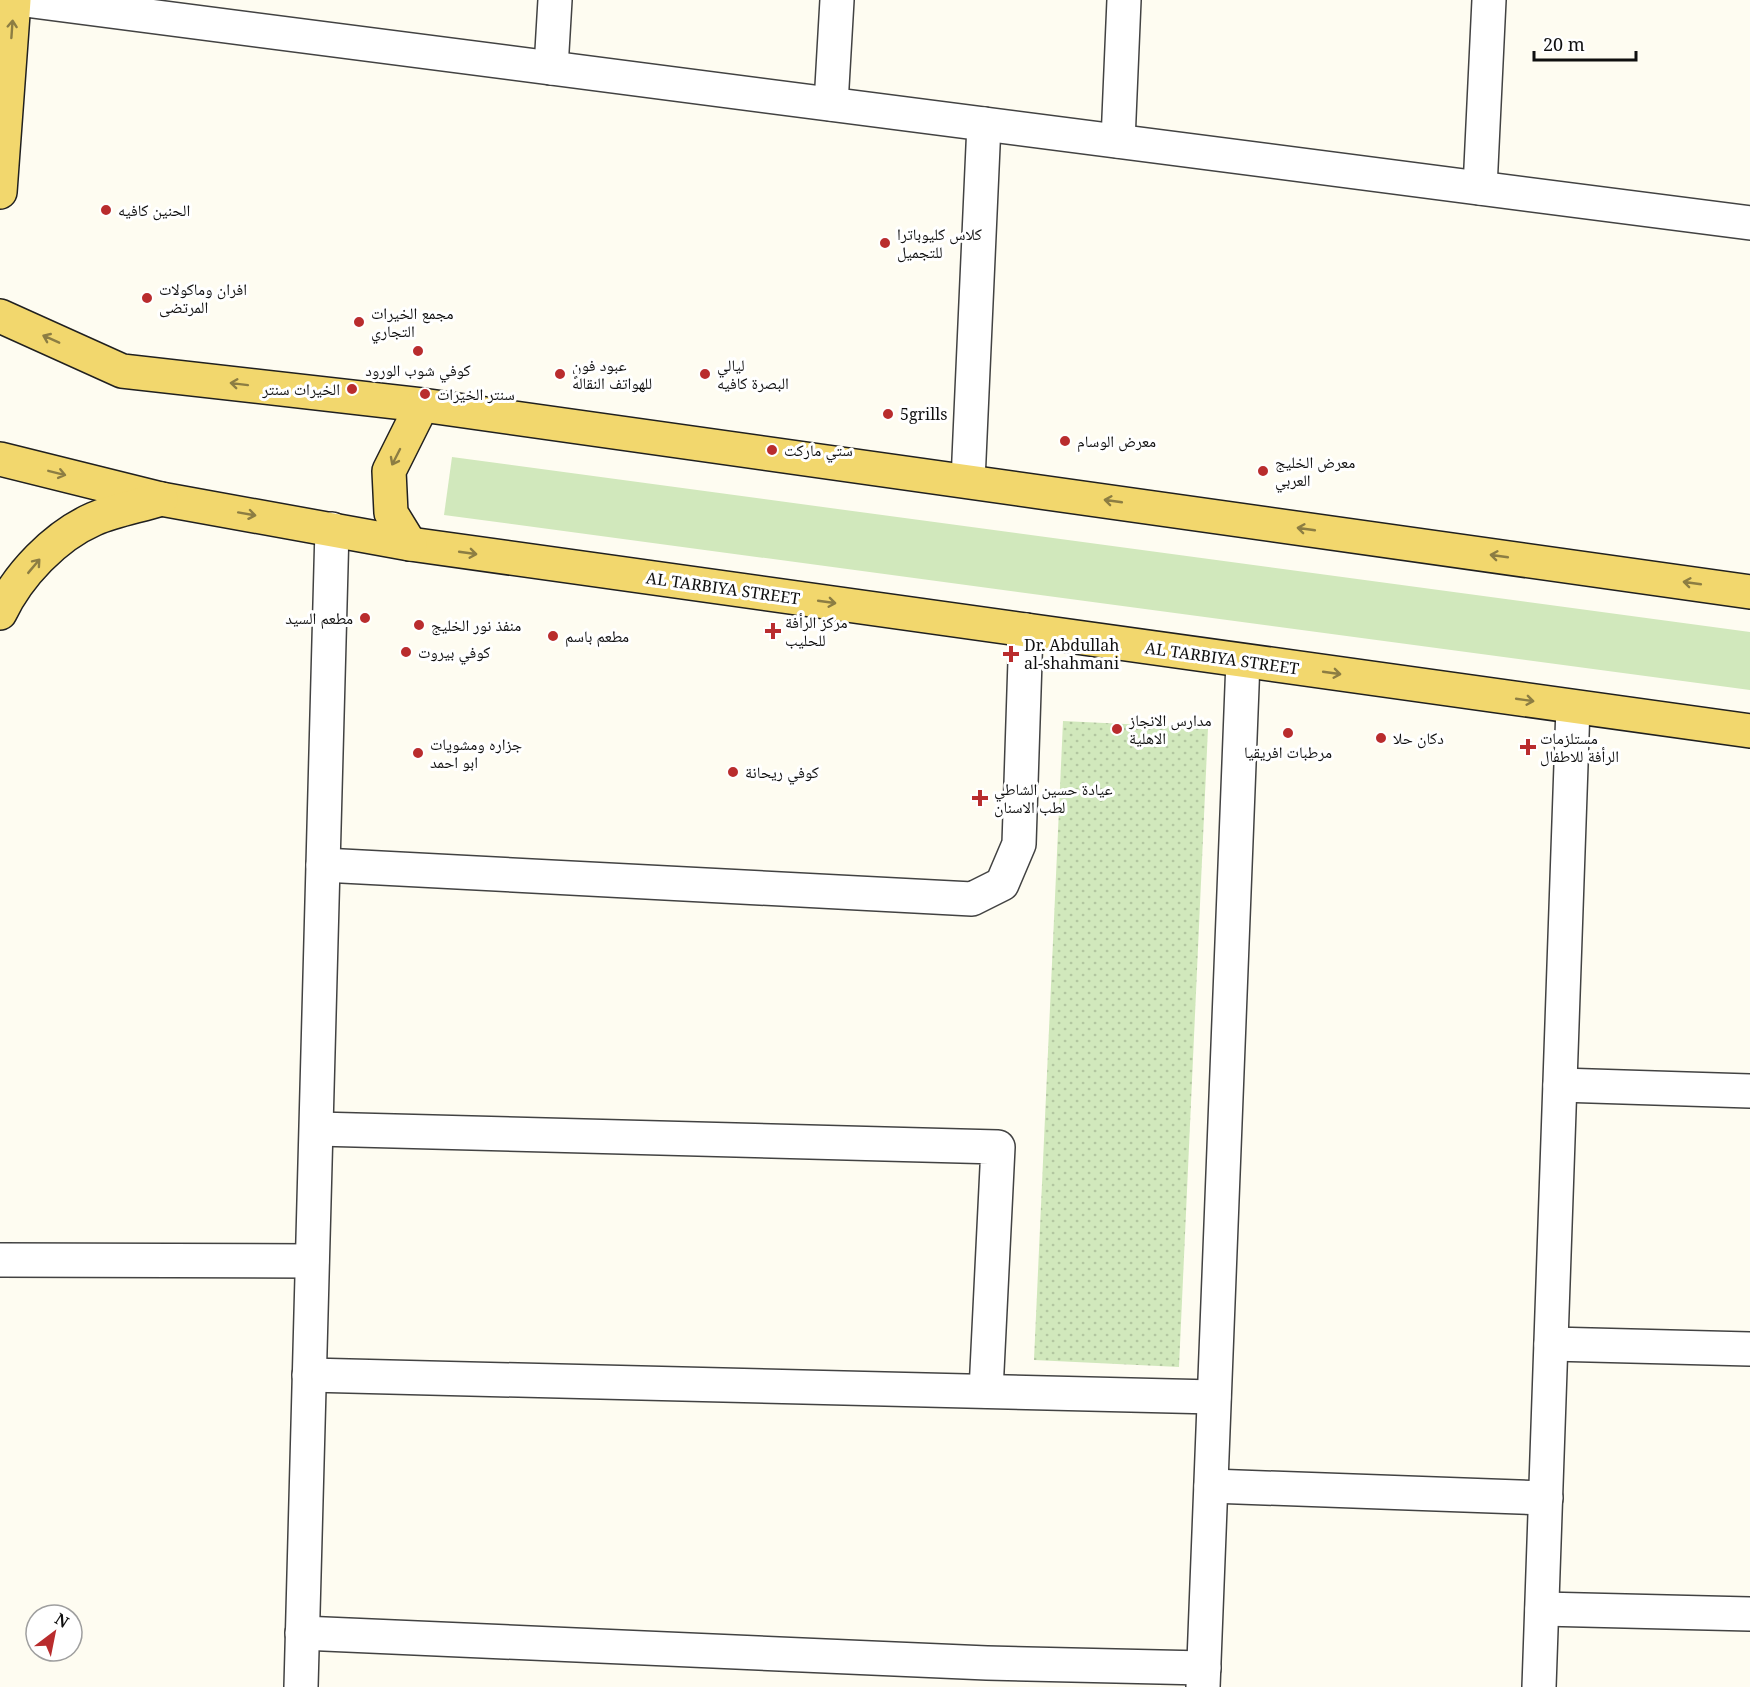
<svg xmlns="http://www.w3.org/2000/svg" width="1750" height="1687" font-family="'Noto Serif','Noto Naskh Arabic',serif">
	<style>
		.park { fill: url(#park-dots) }
		.garden { fill: #d1e8bc }
		.lines { fill: none; stroke-linecap: round; stroke-linejoin: round }
		.minor-casing { stroke: #424242; stroke-width: 36 }
		.major-casing { stroke: #202020; stroke-width: 36 }
		.minor { stroke: #fff; stroke-width: 33 }
		.major { stroke: #f2d76d; stroke-width: 33 }
		.oneway { stroke: #8c7d43 }
		.poi-dot { fill: #b92c2d; stroke: #fff; stroke-width: 2 }
		.labels { text-anchor: middle; dominant-baseline: central; stroke-width: 6; stroke-linejoin: round; paint-order: stroke }
		.poi-label { font-size: 16px; fill: #0f0f0f; stroke: #fff; text-anchor: start }
		.street-label { font-size: 16px; fill: #0f0f0f; stroke: #fff }
	</style>
	<defs>
		<pattern id="park-dots" width="8" height="8" patternUnits="userSpaceOnUse" patternTransform="scale(1.5)"><rect width="8" height="8" fill="#d1e8bc"/><path d="M2 2h.1M6 6h.1" fill="none" stroke="#b2c6a0" stroke-width="1.8" stroke-linecap="round"/></pattern>
	</defs>
	<rect width="100%" height="100%" fill="#fefcf1"/>
	<polygon class="park" points="1063,721 1208,728 1179,1367 1034,1360"/>
	<polygon class="garden" points="452,457 1750,632 1750,690 444,515"/>
	<g class="lines">
		<g class="minor-casing">
			<g id="minor">
				<polyline points="25,0 1750,223"/>
				<polyline points="551,68 555,0"/>
				<polyline points="831,104 837,0"/>
				<polyline points="1118,141 1124,0"/>
				<polyline points="1480,188 1489,0"/>
				<polyline points="968,481 984,124"/>
				<polyline points="323,865 972,899 1002,884 1019,844 1026,630"/>
				<polyline points="1560,1085 1750,1091"/>
				<polyline points="317,1129 998,1147 986,1391"/>
				<polyline points="0,1260 312,1261"/>
				<polyline points="1551,1344 1750,1349"/>
				<polyline points="309,1375 1214,1397"/>
				<polyline points="1211,1486 1546,1498"/>
				<polyline points="1542,1609 1750,1614"/>
				<polyline points="302,1633 987,1663 1204,1668"/>
				<polyline points="301,1687 332,529"/>
				<polyline points="1203,1687 1243,661"/>
				<polyline points="1539,1687 1573,707"/>
			</g>
		</g>
		<g class="major-casing">
			<g id="major">
				<polyline points="0,192 14,0"/>
				<polyline points="0,316 122,371 422,405 1750,592"/>
				<polyline points="0,459 161,499 410,544 1750,731"/>
				<polyline points="410,544 391,513 389,471 422,405"/>
				<path d="M 0,613 C 18,575 55,536 94,519 C 115,510 139,506 161,499"/>
			</g>
		</g>
		<use href="#minor" class="minor"/>
		<use href="#major" class="major"/>
	</g>
	<defs><path id="oneway-shaft" d="M-6 0H5M1.5-3L5.5 0L1.5 3" fill="none" stroke-width="1.6" stroke-linecap="round" stroke-linejoin="round" transform="scale(1.5)"/></defs>
	<g class="oneway">
		<use href="#oneway-shaft" transform="translate(12 29) rotate(-86)"/>
		<use href="#oneway-shaft" transform="translate(51 339) rotate(-156)"/>
		<use href="#oneway-shaft" transform="translate(239 384) rotate(-173)"/>
		<use href="#oneway-shaft" transform="translate(396 457) rotate(117)"/>
		<use href="#oneway-shaft" transform="translate(57 473) rotate(14)"/>
		<use href="#oneway-shaft" transform="translate(1113 501) rotate(-172)"/>
		<use href="#oneway-shaft" transform="translate(247 514) rotate(10)"/>
		<use href="#oneway-shaft" transform="translate(1306 529) rotate(-172)"/>
		<use href="#oneway-shaft" transform="translate(468 553) rotate(8)"/>
		<use href="#oneway-shaft" transform="translate(1499 556) rotate(-172)"/>
		<use href="#oneway-shaft" transform="translate(34 566) rotate(-50)"/>
		<use href="#oneway-shaft" transform="translate(1692 583) rotate(-172)"/>
		<use href="#oneway-shaft" transform="translate(827 602) rotate(8)"/>
		<use href="#oneway-shaft" transform="translate(1332 673) rotate(8)"/>
		<use href="#oneway-shaft" transform="translate(1525 700) rotate(8)"/>
	</g>
	<g class="poi-dot">
		<circle cx="106" cy="210" r="6"/>
		<circle cx="885" cy="243" r="6"/>
		<circle cx="147" cy="298" r="6"/>
		<circle cx="359" cy="322" r="6"/>
		<circle cx="418" cy="351" r="6"/>
		<circle cx="560" cy="374" r="6"/>
		<circle cx="705" cy="374" r="6"/>
		<circle cx="352" cy="389" r="6"/>
		<circle cx="425" cy="394" r="6"/>
		<circle cx="888" cy="414" r="6"/>
		<circle cx="1065" cy="441" r="6"/>
		<circle cx="772" cy="450" r="6"/>
		<circle cx="1263" cy="471" r="6"/>
		<circle cx="365" cy="618" r="6"/>
		<circle cx="419" cy="625" r="6"/>
		<path d="M770 622h6v6h6v6h-6v6h-6v-6h-6v-6h6z"/>
		<circle cx="553" cy="636" r="6"/>
		<circle cx="406" cy="652" r="6"/>
		<path d="M1008 645h6v6h6v6h-6v6h-6v-6h-6v-6h6z"/>
		<circle cx="1117" cy="729" r="6"/>
		<circle cx="1288" cy="733" r="6"/>
		<circle cx="1381" cy="738" r="6"/>
		<path d="M1525 738h6v6h6v6h-6v6h-6v-6h-6v-6h6z"/>
		<circle cx="418" cy="753" r="6"/>
		<circle cx="733" cy="772" r="6"/>
		<path d="M977 789h6v6h6v6h-6v6h-6v-6h-6v-6h6z"/>
	</g>
	<g class="labels">
		<g class="poi-label">
			<text x="118" y="210">الحنين كافيه</text>
			<text x="897" y="234">كلاس كليوباترا<tspan x="897" dy="18">للتجميل</tspan></text>
			<text x="159" y="289">افران وماكولات<tspan x="159" dy="18">المرتضى</tspan></text>
			<text x="371" y="313">مجمع الخيرات<tspan x="371" dy="18">التجاري</tspan></text>
			<text x="572" y="365">عبود فون<tspan x="572" dy="18">للهواتف النقالهً</tspan></text>
			<text x="717" y="365">ليالي<tspan x="717" dy="18">البصرة كافيه</tspan></text>
			<text x="418" y="370" text-anchor="middle">كوفي شوب الورود</text>
			<text x="340" y="389" text-anchor="end">الخيرات سنتر</text>
			<text x="437" y="394">سنتر الخيرات</text>
			<text x="900" y="414">5grills</text>
			<text x="1077" y="441">معرض الوسام</text>
			<text x="784" y="450">ستي ماركت</text>
			<text x="1275" y="462">معرض الخليج<tspan x="1275" dy="18">العربي</tspan></text>
			<text x="353" y="618" text-anchor="end">مطعم السيد</text>
			<text x="785" y="622">مركز الرأفة<tspan x="785" dy="18">للحليب</tspan></text>
			<text x="431" y="625">منفذ نور الخليج</text>
			<text x="565" y="636">مطعم باسم</text>
			<text x="1024" y="645">Dr. Abdullah<tspan x="1024" dy="18">al-shahmani</tspan></text>
			<text x="418" y="652">كوفي بيروت</text>
			<text x="1129" y="720">مدارس الانجاز<tspan x="1129" dy="18">الاهلية</tspan></text>
			<text x="1393" y="738">دكان حلا</text>
			<text x="1540" y="738">مستلزمات<tspan x="1540" dy="18">الرأفة للاطفال</tspan></text>
			<text x="430" y="744">جزاره ومشويات<tspan x="430" dy="18">ابو احمد</tspan></text>
			<text x="1288" y="752" text-anchor="middle">مرطبات افريقيا</text>
			<text x="745" y="772">كوفي ريحانة</text>
			<text x="994" y="789">عيادة حسين الشاطي<tspan x="994" dy="18">لطب الاسنان</tspan></text>
		</g>
		<g class="street-label">
			<text transform="translate(723 588) rotate(8)">AL TARBIYA STREET</text>
			<text transform="translate(1222 658) rotate(8)">AL TARBIYA STREET</text>
		</g>
	</g>
	<g transform="translate(54 1633) rotate(32)"><circle r="28" fill="#ffffff" stroke="#9f9f9f" stroke-width="1.5"/>
	<path d="M0-4.5L10 22L0 15L-10 22Z" fill="#b92c2d"/>
	<text y="-9" font-size="16" font-weight="bold" text-anchor="middle" fill="#0f0f0f">N</text>
	</g>
	<path d="M1534 51v9h102v-9" fill="none" stroke="#0f0f0f" stroke-width="3"/>
	<text x="1543" y="51" font-size="18" fill="#0f0f0f" stroke="#ffffff" stroke-width="4.5" paint-order="stroke">20 m</text>
</svg>
